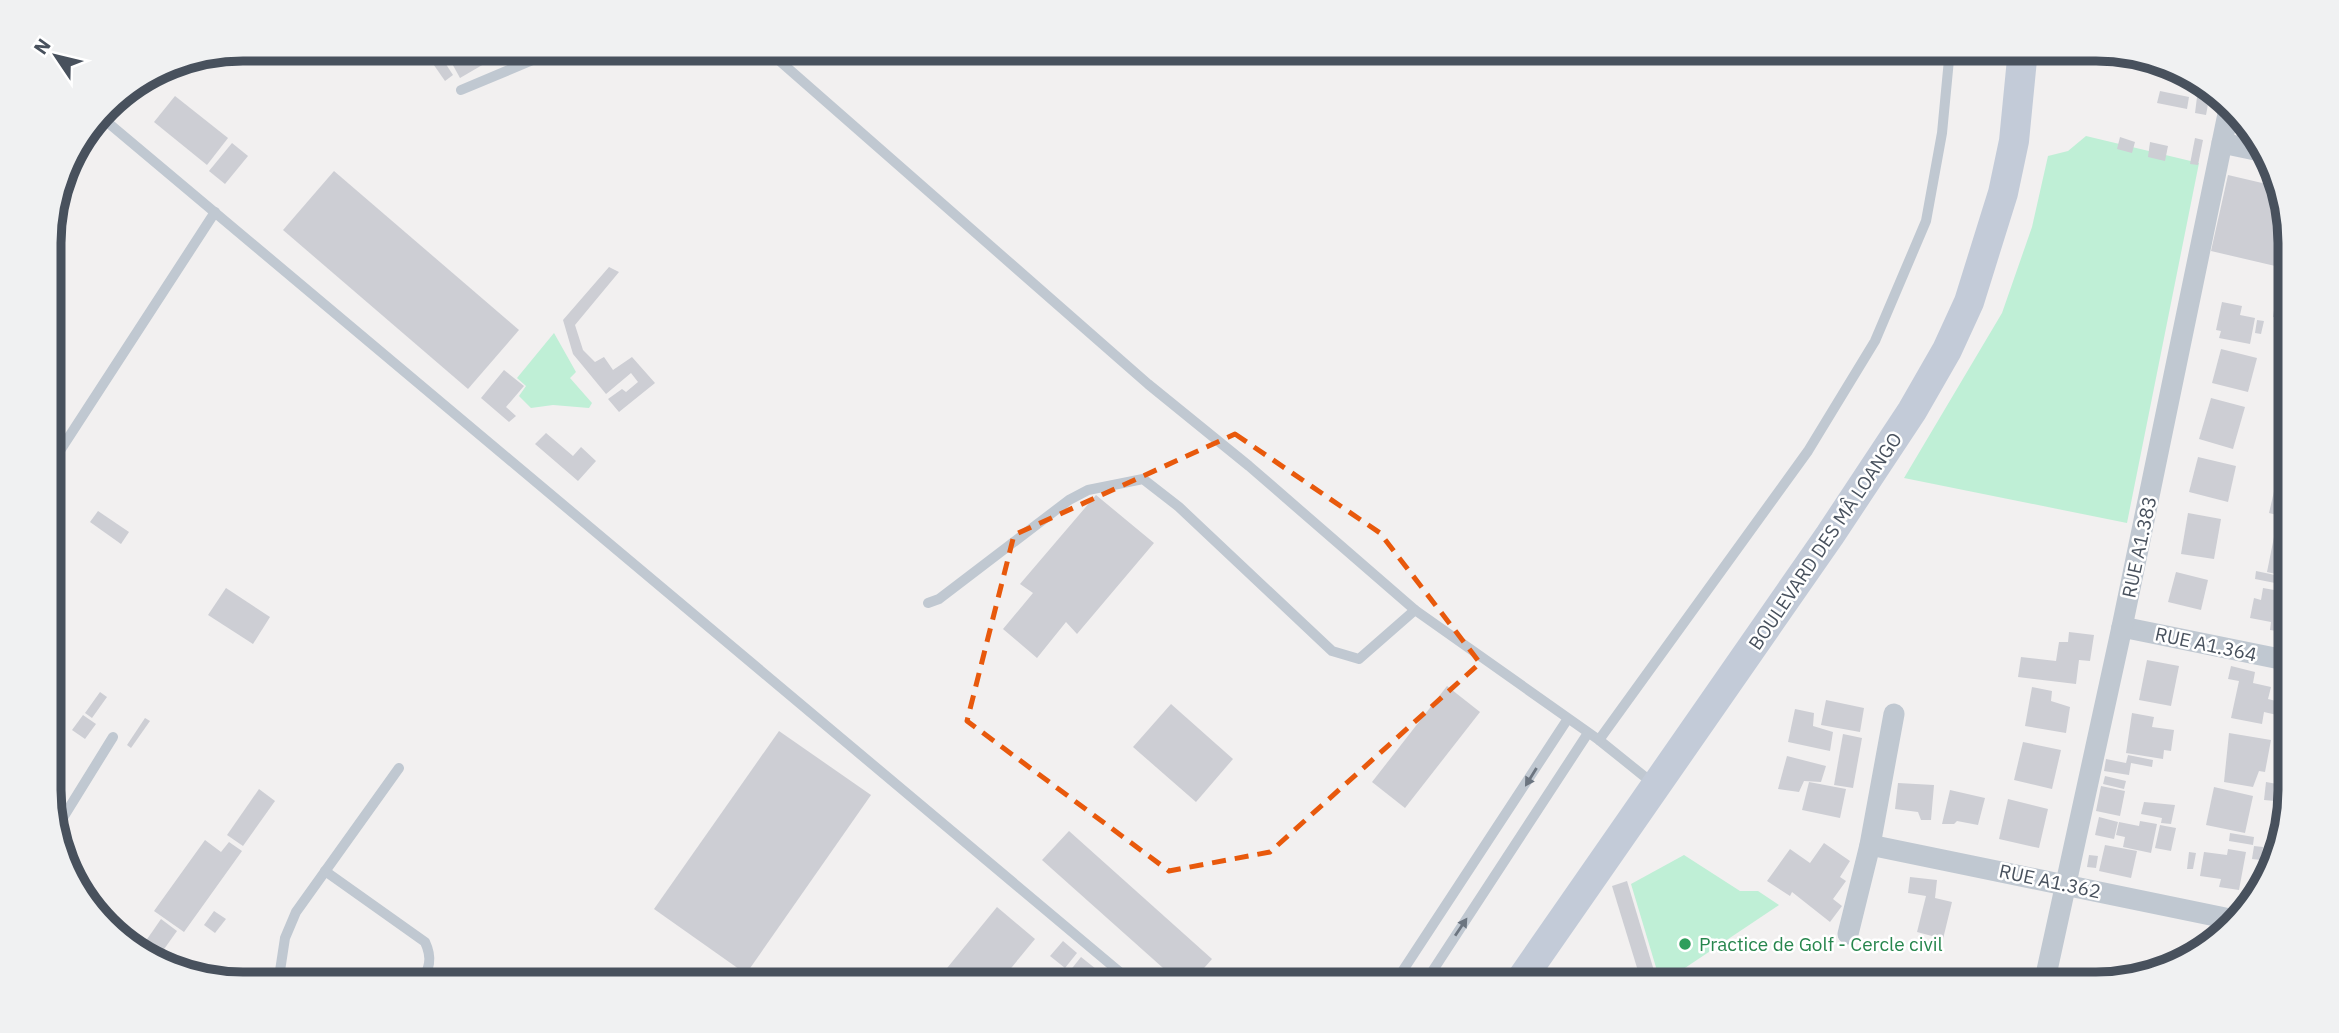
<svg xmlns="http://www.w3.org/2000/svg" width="2339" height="1033" font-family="'IBM Plex Sans',sans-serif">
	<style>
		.green { fill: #bfefd6 }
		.building { fill: #cdced4 }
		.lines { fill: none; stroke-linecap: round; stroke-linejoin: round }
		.lane { stroke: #c0c8d1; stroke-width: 10 }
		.street { stroke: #c0c8d1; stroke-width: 21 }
		.secondary { stroke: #c3cbd8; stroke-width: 30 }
		.oneway { fill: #6c7580 }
		.marked { fill: none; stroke: #e8590c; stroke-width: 5; stroke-dasharray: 14 9; stroke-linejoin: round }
		.leisure-dot { fill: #2e9e5b; stroke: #fff; stroke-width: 2.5 }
		.labels { text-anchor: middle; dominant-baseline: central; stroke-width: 5; stroke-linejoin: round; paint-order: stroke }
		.street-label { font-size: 19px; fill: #48515d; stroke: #fff }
		.leisure-label { font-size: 19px; fill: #27864d; stroke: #fff; text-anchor: start }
		.rim { fill: none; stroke: #48515d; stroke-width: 9 }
	</style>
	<rect width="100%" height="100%" fill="#f2f0f0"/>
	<g class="green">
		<polygon points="2086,136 2199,163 2127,523 1904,478 2002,313 2032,227 2048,156 2068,151"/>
		<polygon points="554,333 576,372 570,378 592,403 589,408 553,405 531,408 519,396 526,386 517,378"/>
		<polygon points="1684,855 1740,891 1758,891 1779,905 1661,984 1631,884"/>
	</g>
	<g class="building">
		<polygon points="444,49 475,49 484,64 460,78"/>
		<polygon points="438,52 453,75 445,81 429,58"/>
		<polygon points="2160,91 2189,97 2187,109 2157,103"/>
		<polygon points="175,96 228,138 207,165 154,122"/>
		<polygon points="2197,97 2209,99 2206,115 2195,113"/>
		<polygon points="2120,137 2135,142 2132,153 2117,149"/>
		<polygon points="2195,138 2203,140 2198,165 2190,164"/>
		<polygon points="2150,142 2168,146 2165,161 2148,157"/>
		<polygon points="232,143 248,156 225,184 209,171"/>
		<polygon points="334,171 519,330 468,389 283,230"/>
		<polygon points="2228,175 2275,186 2274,194 2279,195 2288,218 2288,269 2211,251"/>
		<polygon points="609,267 619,272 575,325 583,350 595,362 604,357 613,370 632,357 655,383 619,412 608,399 622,389 626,392 638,382 631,373 606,394 573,354 563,320"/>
		<polygon points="2222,302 2242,306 2240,315 2255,318 2250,344 2219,338 2221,331 2216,330"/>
		<polygon points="2275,304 2289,305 2289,319 2273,317"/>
		<polygon points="2257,320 2264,321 2261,334 2255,333"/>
		<polygon points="2221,349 2257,358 2248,392 2212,383"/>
		<polygon points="504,370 524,386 506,407 516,416 509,422 481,398"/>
		<polygon points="2211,398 2245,407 2233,449 2199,439"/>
		<polygon points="546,433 573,456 581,447 596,461 578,481 535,444"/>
		<polygon points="2198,457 2236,466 2228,502 2189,492"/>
		<polygon points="2279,470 2289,472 2289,518 2269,513"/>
		<polygon points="1096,495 1154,543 1077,634 1066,622 1037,658 1003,629 1033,593 1020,584"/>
		<polygon points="98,511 129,532 121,544 90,522"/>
		<polygon points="2188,513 2221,519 2214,559 2181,554"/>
		<polygon points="2275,532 2289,535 2289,577 2267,572"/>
		<polygon points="2256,571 2289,578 2289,633 2270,630 2271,622 2250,618 2254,598 2261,600 2263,588 2274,590 2275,583 2255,579"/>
		<polygon points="2176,572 2208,580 2201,610 2168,602"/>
		<polygon points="226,588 270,617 253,644 208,615"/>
		<polygon points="2069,632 2094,635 2090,661 2079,660 2076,684 2018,677 2021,657 2056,661 2059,642 2068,642"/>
		<polygon points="2147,660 2179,666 2171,706 2139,700"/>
		<polygon points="2231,666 2255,672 2253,683 2271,687 2268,699 2280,702 2277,715 2264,712 2262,724 2231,718 2239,681 2228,679"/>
		<polygon points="1447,686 1480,712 1405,808 1372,782"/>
		<polygon points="2032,687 2052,691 2051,701 2070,707 2066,733 2025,726"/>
		<polygon points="100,692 107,697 92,718 85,713"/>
		<polygon points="1826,700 1864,708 1860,732 1821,725"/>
		<polygon points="1171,704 1233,759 1196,802 1133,747"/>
		<polygon points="1795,709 1814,713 1813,726 1833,732 1830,751 1788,742"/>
		<polygon points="2132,713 2154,717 2152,727 2174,730 2171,751 2164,750 2163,759 2126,753"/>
		<polygon points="83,715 96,724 85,739 72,730"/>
		<polygon points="145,718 150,721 131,748 127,745"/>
		<polygon points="2278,727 2289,728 2287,746 2275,744"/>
		<polygon points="779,731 871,795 746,974 654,909"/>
		<polygon points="2229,733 2271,740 2265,772 2259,771 2253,787 2224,782"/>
		<polygon points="1843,734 1862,738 1853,788 1834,785"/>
		<polygon points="2023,742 2061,750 2052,789 2014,780"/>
		<polygon points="2128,755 2153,760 2152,767 2131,763 2129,775 2104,771 2106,759 2126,763"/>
		<polygon points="1787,756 1826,766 1821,782 1804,781 1799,792 1778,789"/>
		<polygon points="2105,776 2126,781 2124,789 2103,784"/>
		<polygon points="1809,782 1846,789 1840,818 1802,810"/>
		<polygon points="2266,782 2277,784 2275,801 2264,800"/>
		<polygon points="1898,783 1934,785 1931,820 1921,820 1918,812 1895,809"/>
		<polygon points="2101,786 2125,791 2120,816 2096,811"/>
		<polygon points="2214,787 2253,796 2245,833 2206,825"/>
		<polygon points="259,789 275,801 243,846 227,835"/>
		<polygon points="1950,790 1985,798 1978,825 1957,821 1954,824 1942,824"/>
		<polygon points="2008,799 2048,809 2039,848 1999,839"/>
		<polygon points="2144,802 2175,805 2171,824 2161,823 2162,818 2141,814"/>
		<polygon points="2099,817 2118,822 2114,839 2095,835"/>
		<polygon points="2140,821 2157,824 2151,853 2123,847 2125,837 2116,835 2119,822 2139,826"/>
		<polygon points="2160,825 2176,828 2171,851 2155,848"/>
		<polygon points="1069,831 1212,959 1190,984 1181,984 1042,860"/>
		<polygon points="2230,833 2254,837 2253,845 2229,841"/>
		<polygon points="205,840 221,852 229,842 242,851 184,932 154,911"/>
		<polygon points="1824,843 1850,861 1840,877 1846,881 1833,899 1842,906 1830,922 1792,892 1790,896 1767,881 1790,849 1810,863"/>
		<polygon points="2105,845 2137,851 2131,878 2099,871"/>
		<polygon points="2254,846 2263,847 2261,860 2252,859"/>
		<polygon points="2228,849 2246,852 2239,890 2219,887 2221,879 2200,876 2204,852 2227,855"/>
		<polygon points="2189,852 2196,853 2193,869 2187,869"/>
		<polygon points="2089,855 2098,856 2096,868 2087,867"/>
		<polygon points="1910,877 1937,880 1935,898 1952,902 1943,939 1917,932 1926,896 1908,893"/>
		<polygon points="1627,881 1658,984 1642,984 1612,886"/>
		<polygon points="997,907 1035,939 998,984 934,984"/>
		<polygon points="214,911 226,919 215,933 204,925"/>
		<polygon points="161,919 177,931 157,959 141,948"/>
		<polygon points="1063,941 1077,953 1065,968 1050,956"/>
		<polygon points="1081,957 1106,977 1101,984 1085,984 1069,972"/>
	</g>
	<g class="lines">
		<g class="lane">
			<polyline points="766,49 1148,384 1249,466 1415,610 1599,740 1655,785"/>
			<polyline points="461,90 559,49"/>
			<polyline points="100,116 1134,984"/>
			<polyline points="50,466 215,212"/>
			<polyline points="928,603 939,599 1069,500 1088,490 1143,479 1179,507 1332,651 1359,659 1415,610"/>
			<polyline points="1599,740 1808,451 1875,341 1926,221 1942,133 1950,49"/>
			<polyline points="56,829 113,737"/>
			<path d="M 325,871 L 425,942 C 433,959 429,968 421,984"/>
			<polyline points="278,984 285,938 296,912 399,768"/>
			<polyline points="1394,984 1567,720"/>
			<polyline points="1424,984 1588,733"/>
		</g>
		<g class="street">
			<polyline points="2222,143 2260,151"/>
			<polyline points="2122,627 2290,661"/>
			<polyline points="1870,845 2230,919"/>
			<polyline points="1848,934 1870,845 1894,714"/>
			<polyline points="2044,984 2122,627 2229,109"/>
		</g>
		<polyline class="secondary" points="1518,984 1830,535 1912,411 1947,350 1969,302 2003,193 2014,141 2023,49"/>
	</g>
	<defs><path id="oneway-solid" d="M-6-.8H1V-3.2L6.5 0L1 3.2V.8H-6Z" transform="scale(1.75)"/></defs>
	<g class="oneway">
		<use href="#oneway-solid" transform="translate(1531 777) rotate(122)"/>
		<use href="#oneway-solid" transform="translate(1461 927) rotate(-56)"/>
	</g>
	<path class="marked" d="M 1235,434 L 1380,533 L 1480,663 L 1270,852 L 1169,871 L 967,721 L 1014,535 Z"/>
	<circle class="leisure-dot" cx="1685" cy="944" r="7"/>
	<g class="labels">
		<g class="street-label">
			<text transform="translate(1825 541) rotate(-56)">BOULEVARD DES MÂ LOANGO</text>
			<text transform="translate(2139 547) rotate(-78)">RUE A1.383</text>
			<text transform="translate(2206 644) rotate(12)">RUE A1.364</text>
			<text transform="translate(2050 881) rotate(12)">RUE A1.362</text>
		</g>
		<g class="leisure-label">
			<text x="1699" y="944">Practice de Golf - Cercle civil</text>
		</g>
	</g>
	<path d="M0 0H2339V1033H0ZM243 61H2096A182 182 0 0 1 2278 243V790A182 182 0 0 1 2096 972H243A182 182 0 0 1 61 790V243A182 182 0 0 1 243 61Z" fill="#f0f1f2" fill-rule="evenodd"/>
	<path class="rim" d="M243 61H2096A182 182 0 0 1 2278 243V790A182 182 0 0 1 2096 972H243A182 182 0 0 1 61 790V243A182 182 0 0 1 243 61Z"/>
	<g transform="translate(56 56) rotate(305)" stroke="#ffffff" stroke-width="5" paint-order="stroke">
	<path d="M0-5L12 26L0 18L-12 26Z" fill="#48515d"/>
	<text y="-10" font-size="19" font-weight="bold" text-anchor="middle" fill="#48515d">N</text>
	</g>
</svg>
